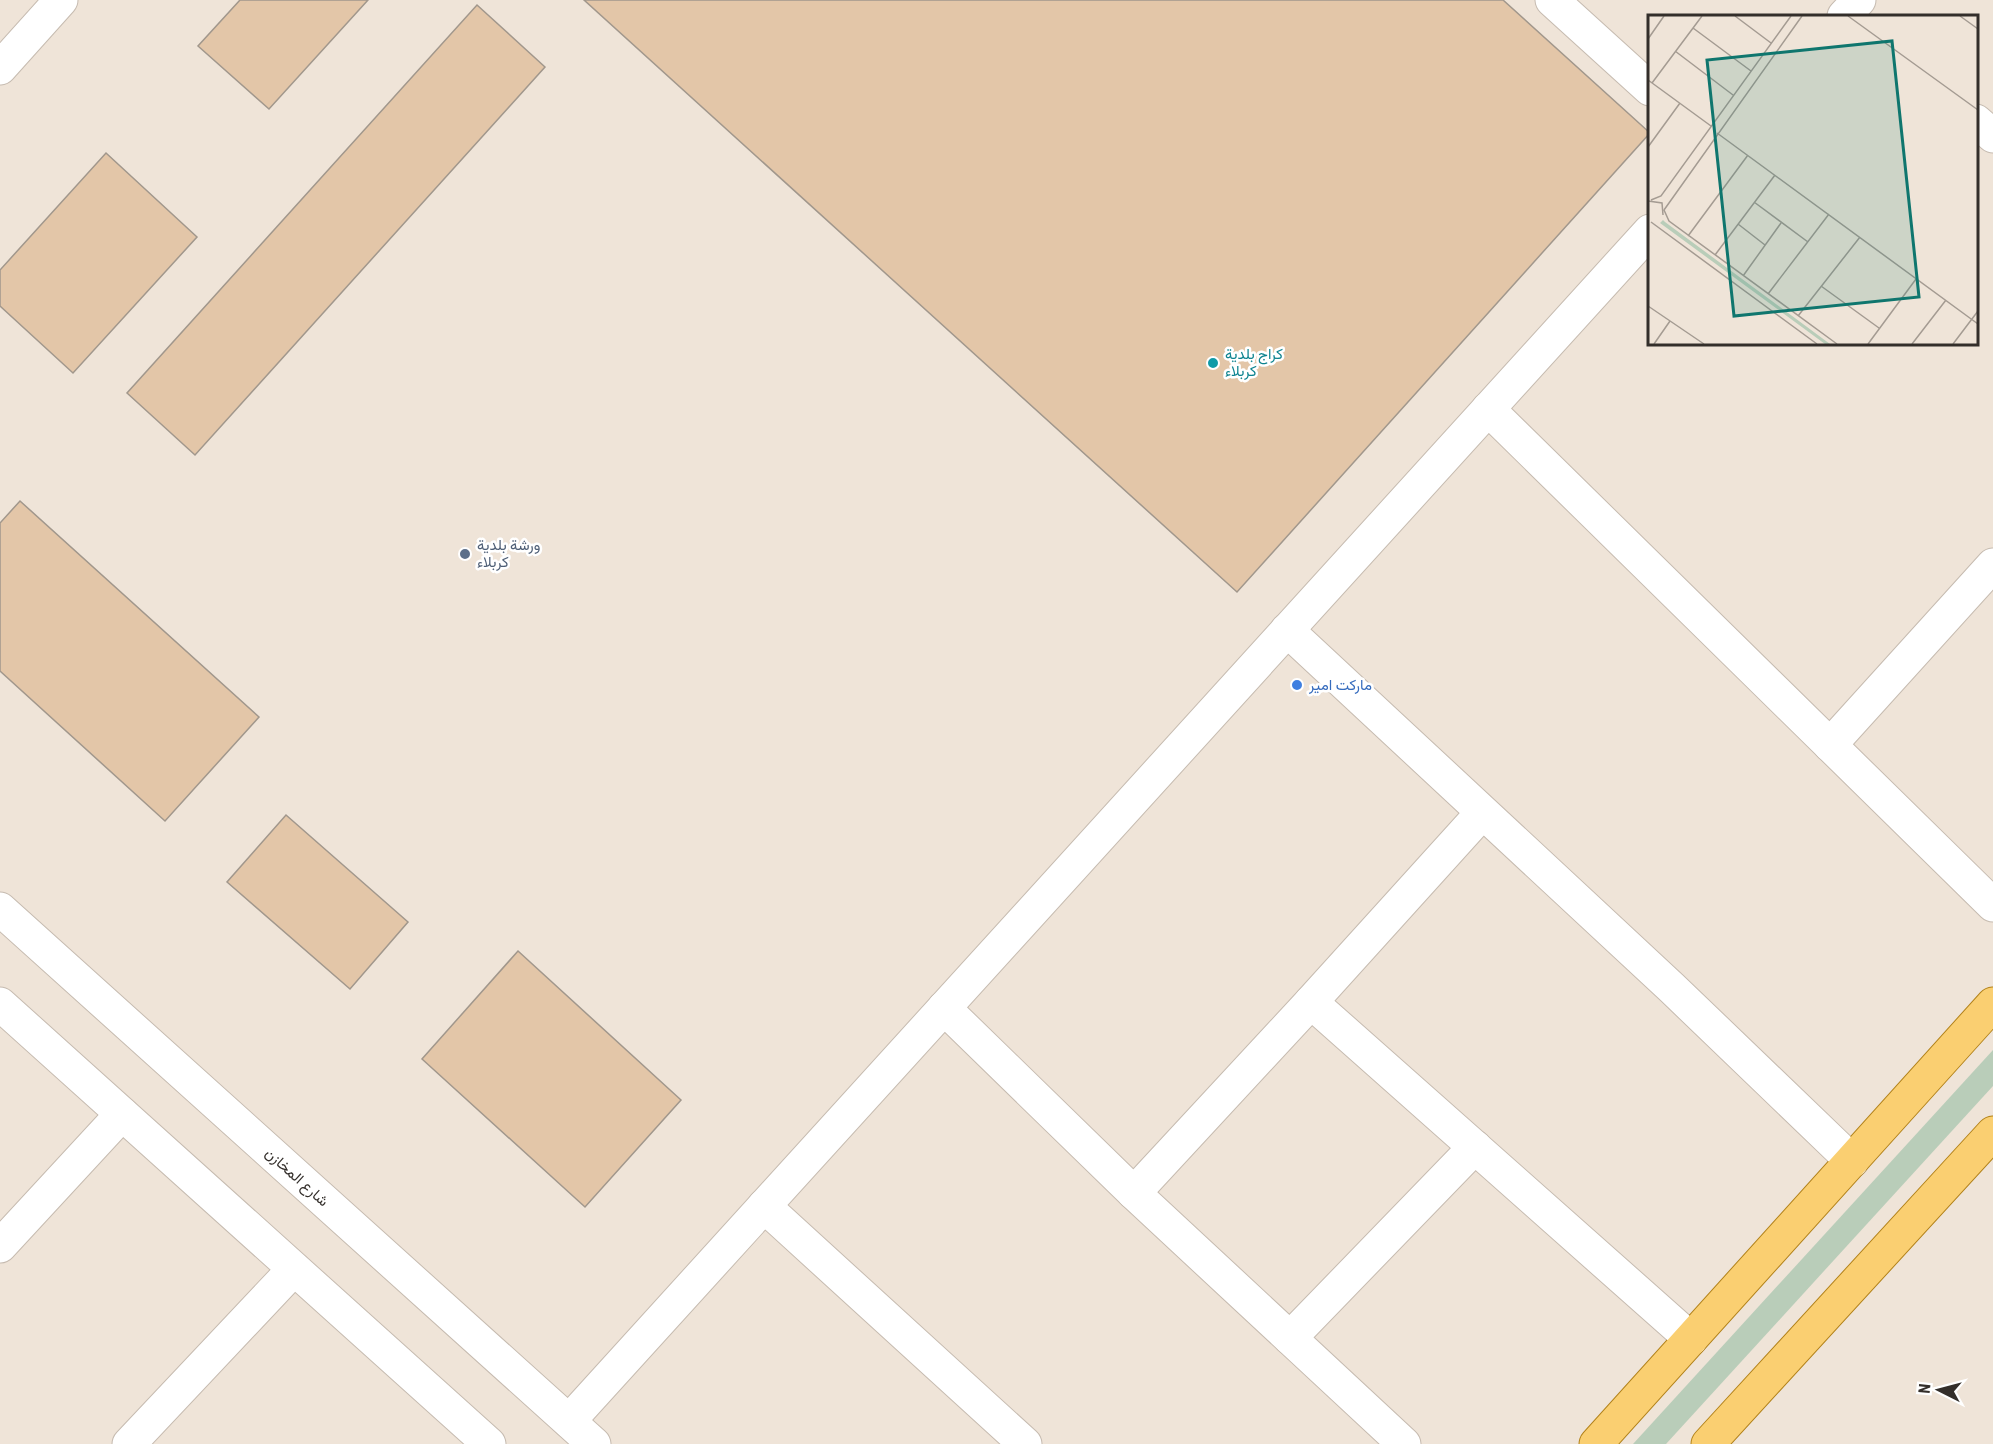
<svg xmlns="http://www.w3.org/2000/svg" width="1993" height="1444" font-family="'Roboto Condensed',Vazirmatn,sans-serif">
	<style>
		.green { fill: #b9cdb9 }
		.building { fill: #e3c6a8; stroke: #a1978c; stroke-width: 1.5 }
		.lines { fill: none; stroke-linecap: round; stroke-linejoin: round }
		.minor-casing { stroke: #c6bbb0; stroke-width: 35 }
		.major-casing { stroke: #b2821b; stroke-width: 35 }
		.minor { stroke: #fff; stroke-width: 33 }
		.major { stroke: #facf71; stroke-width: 33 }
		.culture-dot { fill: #0f9aa8; stroke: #fff; stroke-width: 2 }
		.service-dot { fill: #5c6f8a; stroke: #fff; stroke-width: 2 }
		.shop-dot { fill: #3f7fe0; stroke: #fff; stroke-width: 2 }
		.labels { text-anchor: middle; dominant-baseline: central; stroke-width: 5; stroke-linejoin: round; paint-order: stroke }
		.culture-label { font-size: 15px; fill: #0d838f; stroke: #fff; text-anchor: start }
		.service-label { font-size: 15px; fill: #4e5e75; stroke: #fff; text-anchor: start }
		.shop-label { font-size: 15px; fill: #366cbe; stroke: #fff; text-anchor: start }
		.street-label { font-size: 15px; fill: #332e2a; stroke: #fff }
		.inset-road { fill: none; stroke: #a49b92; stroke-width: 1.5 }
		.view { fill: #0f766e; fill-opacity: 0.15; stroke: #0f766e; stroke-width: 3 }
		.inset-edge { fill: none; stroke: #332e2a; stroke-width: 3 }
	</style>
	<rect width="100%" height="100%" fill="#efe4d8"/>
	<polygon class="green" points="1993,1050 1993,1086 1666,1444 1633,1444"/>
	<g class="building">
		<polygon points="240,0 368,0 269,109 198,46"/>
		<polygon points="584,0 1503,0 1650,133 1237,592"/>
		<polygon points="477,5 545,67 195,455 127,393"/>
		<polygon points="106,153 197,237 73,373 0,306 0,270"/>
		<polygon points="20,501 259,717 165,821 0,671 0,523"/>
		<polygon points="286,815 408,922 350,989 227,882"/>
		<polygon points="518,951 681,1100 585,1207 422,1059"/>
	</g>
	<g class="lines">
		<g class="minor-casing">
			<g id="minor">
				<polyline points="1552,0 1650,89"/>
				<polyline points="1844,16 1859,0"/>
				<polyline points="0,68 61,0"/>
				<polyline points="1976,121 1993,136"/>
				<polyline points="1488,409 1993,905"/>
				<polyline points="1287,630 1672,988 1852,1161"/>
				<polyline points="1830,745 1993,565"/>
				<polyline points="0,909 594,1444"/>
				<polyline points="1311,1002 1691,1339"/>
				<polyline points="0,1004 489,1444"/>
				<polyline points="944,1008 1134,1193 1404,1444"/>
				<polyline points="1134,1193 1311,1002 1482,813"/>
				<polyline points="764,1206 1025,1444"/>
				<polyline points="0,1246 122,1114"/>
				<polyline points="1290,1338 1475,1147"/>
				<polyline points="569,1421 1650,231"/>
				<polyline points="129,1444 294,1269"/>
			</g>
		</g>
		<g class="major-casing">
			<g id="major">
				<polyline points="1596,1444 1993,1004"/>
				<polyline points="1708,1444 1993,1133"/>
			</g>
		</g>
		<use href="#minor" class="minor"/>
		<use href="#major" class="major"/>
	</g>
	<circle class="culture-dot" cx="1213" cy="363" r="6"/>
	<circle class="service-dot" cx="465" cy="554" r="6"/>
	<circle class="shop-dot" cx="1297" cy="685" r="6"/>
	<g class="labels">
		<g class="culture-label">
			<text x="1225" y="354">كراج بلدية<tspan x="1225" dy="17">كربلاء</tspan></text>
		</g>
		<g class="service-label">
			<text x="477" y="545">ورشة بلدية<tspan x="477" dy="17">كربلاء</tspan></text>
		</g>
		<g class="shop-label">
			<text x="1309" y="685">ماركت امير</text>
		</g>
		<g class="street-label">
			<text transform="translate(297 1177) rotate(42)">شارع المخازن</text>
		</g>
	</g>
	<g transform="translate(1648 15)">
		<rect width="330" height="330" fill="#efe4d8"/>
		<path d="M 15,205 L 17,207 L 182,329 L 177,329 L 12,208 Z" fill="#b9cdb9"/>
		<path class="inset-road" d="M 87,1 L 123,28M 200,1 L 330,95M 312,1 L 330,14M 45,13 L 103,56M 0,24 L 16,1M 27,36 L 85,80M 0,65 L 63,111M 4,68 L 54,1M 69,118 L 330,309M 0,132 L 32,88M 3,185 L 13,181 L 143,1M 0,186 L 14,188 L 15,200M 106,187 L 160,227M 16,195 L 154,1M 16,195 L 21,206 L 189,329M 3,207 L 169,329M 90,209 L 117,230M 40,221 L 100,140M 67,240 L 127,160M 95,261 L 133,208M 173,271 L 231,313M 120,279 L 181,199M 0,291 L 56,329M 150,301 L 212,222M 6,329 L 22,306M 220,329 L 268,264M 264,329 L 298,285M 305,329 L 330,296"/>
		<path class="view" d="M 244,26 L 271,282 L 86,301 L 59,45 Z"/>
		<rect width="330" height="330" class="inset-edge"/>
	</g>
	<g transform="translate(1939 1390) rotate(276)" stroke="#ffffff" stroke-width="4.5" paint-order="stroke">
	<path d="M0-4.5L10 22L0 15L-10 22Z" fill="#332e2a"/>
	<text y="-9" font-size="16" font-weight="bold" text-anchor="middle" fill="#332e2a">N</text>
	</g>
</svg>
